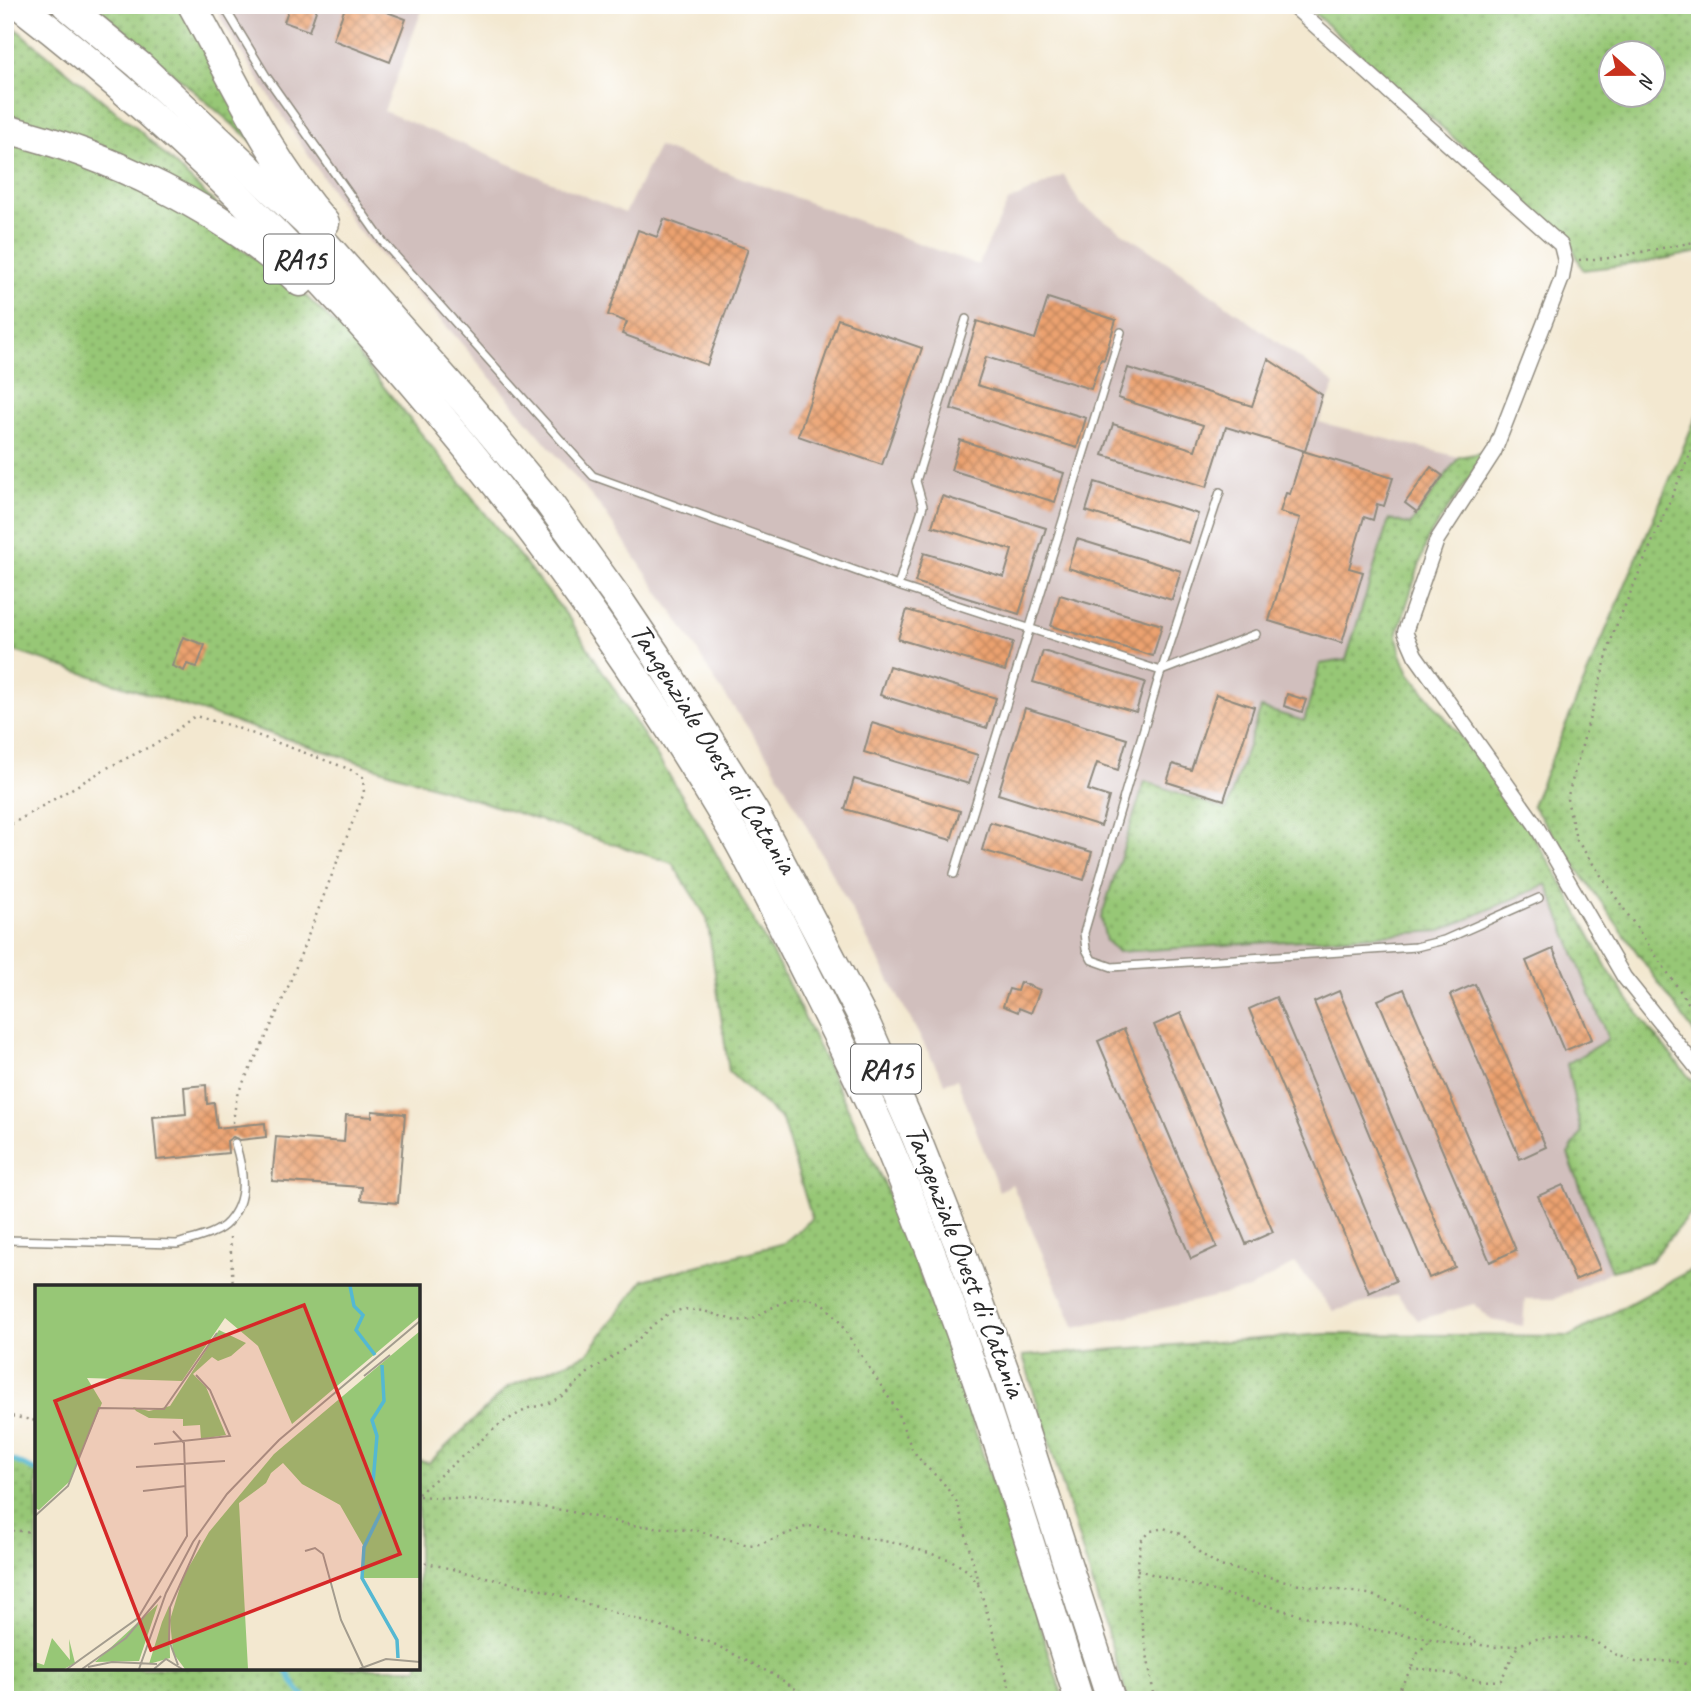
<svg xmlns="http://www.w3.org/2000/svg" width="1705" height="1705" font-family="Caveat,sans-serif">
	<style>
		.industrial { fill: #d1bfbd }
		.grass { fill: url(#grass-dots); stroke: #617950; stroke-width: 2; fill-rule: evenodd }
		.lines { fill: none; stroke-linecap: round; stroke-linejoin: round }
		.stream { stroke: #54b8d2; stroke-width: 5 }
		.building { fill: url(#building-cross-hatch) }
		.service-casing { stroke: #8f8a7e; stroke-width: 10 }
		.minor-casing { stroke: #8f8a7e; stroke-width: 17 }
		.motorway-casing { stroke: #8f8a7e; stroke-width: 31 }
		.path { stroke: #8f8a7e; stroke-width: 2.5; stroke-dasharray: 2 5; stroke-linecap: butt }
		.service { stroke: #fff; stroke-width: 7 }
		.minor { stroke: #fff; stroke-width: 14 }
		.motorway { stroke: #fff; stroke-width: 28 }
		.labels { text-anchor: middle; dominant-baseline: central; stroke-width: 5; stroke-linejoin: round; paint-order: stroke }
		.shield { fill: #fff; stroke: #6b6b6b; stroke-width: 2 }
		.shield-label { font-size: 28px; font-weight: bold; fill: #2b2b2b }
		.street-label { font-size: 30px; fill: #2b2b2b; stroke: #fff }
		.inset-river { fill: none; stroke: #54b8d2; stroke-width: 3.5 }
		.inset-road { fill: none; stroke: #a39c8e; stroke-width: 2 }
		.view { fill: #d62828; fill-opacity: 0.15; stroke: #d62828; stroke-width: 3.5 }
		.inset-edge { fill: none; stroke: #2b2b2b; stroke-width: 3.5 }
	</style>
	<defs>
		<pattern id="grass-dots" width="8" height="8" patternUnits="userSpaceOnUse" patternTransform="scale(1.75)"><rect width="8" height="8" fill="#97c776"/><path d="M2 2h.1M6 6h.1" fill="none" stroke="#7ba261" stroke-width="1.8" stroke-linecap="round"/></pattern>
		<pattern id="building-cross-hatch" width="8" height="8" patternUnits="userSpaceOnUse" patternTransform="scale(1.75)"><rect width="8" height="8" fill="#eca270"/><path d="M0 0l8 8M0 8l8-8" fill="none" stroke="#bf845c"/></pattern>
	</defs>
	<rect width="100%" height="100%" fill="#fff"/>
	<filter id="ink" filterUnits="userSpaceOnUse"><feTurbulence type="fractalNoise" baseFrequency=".0143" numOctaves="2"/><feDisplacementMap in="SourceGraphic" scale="14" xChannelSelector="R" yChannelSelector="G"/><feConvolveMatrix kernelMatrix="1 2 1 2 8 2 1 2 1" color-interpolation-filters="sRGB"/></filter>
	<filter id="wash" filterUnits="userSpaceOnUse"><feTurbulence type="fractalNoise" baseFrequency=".00686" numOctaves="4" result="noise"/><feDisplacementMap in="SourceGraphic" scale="28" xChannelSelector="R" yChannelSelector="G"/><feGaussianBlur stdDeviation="1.57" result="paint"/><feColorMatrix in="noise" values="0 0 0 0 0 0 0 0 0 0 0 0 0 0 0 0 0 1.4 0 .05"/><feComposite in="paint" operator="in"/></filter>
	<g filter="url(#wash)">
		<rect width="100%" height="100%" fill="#f3e8d0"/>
		<polygon class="industrial" points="213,5 424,5 384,111 625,213 658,147 978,265 1008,202 1064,175 1080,204 1170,264 1335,384 1319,422 1459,457 1409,525 1389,520 1346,661 1320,664 1305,721 1261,708 1226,810 1145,782 1101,918 1106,941 1119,952 1439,931 1547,884 1609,1039 1568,1064 1581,1133 1568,1154 1611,1271 1555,1299 1525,1299 1523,1326 1491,1320 1474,1304 1418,1320 1397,1295 1333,1311 1295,1263 1249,1289 1075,1328 1012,1184 999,1191 957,1079 945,1083 770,759 715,681 691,640 603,510 457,338 356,228 246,60"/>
		<g class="grass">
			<polygon points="94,5 182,5 260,148"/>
			<path d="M 1305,5 L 1700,5 L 1700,252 L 1642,263 L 1583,270 L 1570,242 ZM 1652,52 L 1652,94 L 1610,94 L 1610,52 Z"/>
			<polygon points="5,20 141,132 222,210 5,123"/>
			<polygon points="5,135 135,182 287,278 358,346 359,356 569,618 698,821 785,977 885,1186 941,1328 1064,1700 5,1700 5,1457 37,1471 37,1668 418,1668 418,1461 429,1463 508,1387 587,1354 643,1280 784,1243 812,1219 782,1120 729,1072 707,918 672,863 5,648"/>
			<polygon points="1700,408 1700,1041 1532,805"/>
			<polygon points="1487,452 1428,538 1397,635 1401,654 1409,673 1503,789 1559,877 1608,970 1650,1030 1700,1090 1700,1202 1650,1261 1611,1271 1568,1154 1581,1133 1567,1064 1608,1039 1547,884 1440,931 1118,952 1106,941 1101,918 1145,781 1226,810 1261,708 1304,721 1320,664 1346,660 1389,519 1410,525 1459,457"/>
			<polygon points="1700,1265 1700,1700 1128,1700 1023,1356 1326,1334 1570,1336"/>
		</g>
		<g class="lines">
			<g class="stream">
				<polyline points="5,1457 37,1471"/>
				<path d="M 285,1668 C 292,1680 298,1694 310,1700"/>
				<polyline points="352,1700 406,1700"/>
			</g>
		</g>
		<g id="blocks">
			<g class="building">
				<polygon points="290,5 318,5 309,31 284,22"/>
				<polygon points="346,5 368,5 406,19 390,62 333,40"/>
				<polygon points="664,219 748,249 707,365 622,334 627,322 608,315 638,230 657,237"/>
				<polygon points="1048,298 1116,320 1104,360 1101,359 1091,389 986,357 977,385 1086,418 1077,448 951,409 977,321 1035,339"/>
				<polygon points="838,319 922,348 882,465 798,436"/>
				<polygon points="1268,359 1322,395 1305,451 1226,427 1207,487 1103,455 1113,424 1195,450 1203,425 1118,398 1128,368 1252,406"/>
				<polygon points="960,440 1064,473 1055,502 951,470"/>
				<polygon points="1303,451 1393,478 1384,506 1377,504 1373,520 1364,517 1349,568 1363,572 1342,643 1269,621 1300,518 1280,512 1286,493 1290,494"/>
				<polygon points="1431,467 1443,476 1417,512 1405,503"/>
				<polygon points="1095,482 1198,514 1189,543 1086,511"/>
				<polygon points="942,496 1046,528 1019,614 915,582 924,553 1004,577 1012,550 932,526"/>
				<polygon points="1077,539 1181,571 1172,600 1068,568"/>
				<polygon points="1060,595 1162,625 1153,656 1051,626"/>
				<polygon points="907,610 1013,642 1005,671 898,639"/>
				<polygon points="183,637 205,645 197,667 187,664 184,671 172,666"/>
				<polygon points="1043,651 1145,682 1136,712 1033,682"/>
				<polygon points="889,666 996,698 987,728 880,695"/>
				<polygon points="1216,694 1254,707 1224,800 1167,782 1173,764 1191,770"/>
				<polygon points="1287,694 1306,700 1302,712 1284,706"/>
				<polygon points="1025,708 1127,739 1118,770 1097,763 1088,790 1109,797 1101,826 998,794"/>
				<polygon points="872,723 978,755 969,784 864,752"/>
				<polygon points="854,779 960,811 951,840 845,809"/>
				<polygon points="990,822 1092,852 1084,880 982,850"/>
				<polygon points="1553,949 1592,1039 1564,1051 1526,961"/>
				<polygon points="1020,982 1040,990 1031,1013 1019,1008 1018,1012 1003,1006 1009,989 1017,991"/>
				<polygon points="1475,984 1546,1147 1520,1159 1450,995"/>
				<polygon points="1404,989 1516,1250 1490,1262 1378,1000"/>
				<polygon points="1339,991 1455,1267 1429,1278 1314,1002"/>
				<polygon points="1276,997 1396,1281 1369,1293 1249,1009"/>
				<polygon points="1181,1013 1273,1232 1246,1244 1154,1025"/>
				<polygon points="1124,1029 1217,1247 1191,1259 1098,1041"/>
				<polygon points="206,1085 207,1104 214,1103 217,1128 265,1123 266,1137 240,1140 233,1137 227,1141 228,1153 157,1160 153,1117 186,1114 184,1087"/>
				<polygon points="372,1111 405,1114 398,1203 361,1200 362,1187 272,1181 276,1137 344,1142 346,1115 372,1117"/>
				<polygon points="1563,1185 1600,1269 1575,1280 1538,1196"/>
			</g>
		</g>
	</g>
	<g filter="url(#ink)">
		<use href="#blocks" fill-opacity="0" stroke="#8f8a7e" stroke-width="2"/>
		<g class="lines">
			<g class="service-casing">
				<g id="service">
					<polyline points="223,5 266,76 383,242 593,476 898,586 1161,671 1256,634"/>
					<polyline points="1220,492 1157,684 1084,933 1086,949 1092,960 1112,967 1416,947 1444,940 1539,898"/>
					<polyline points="898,586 923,506 916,481 966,319"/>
					<polyline points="954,874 1121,332"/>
					<path d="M 5,1240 L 177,1244 C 192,1239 217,1235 228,1222 C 249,1199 243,1169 235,1143"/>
				</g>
			</g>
			<g class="minor-casing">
				<polyline id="minor" points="1292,5 1561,245 1565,261 1562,278 1494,452 1437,540 1405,632 1415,655 1535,824 1624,977 1700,1072"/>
			</g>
			<g class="motorway-casing">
				<g id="motorway">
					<path d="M 19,5 C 303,224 548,520 731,828 C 758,875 782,925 806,973 C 835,1031 865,1089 890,1149 C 965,1328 1021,1514 1079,1700"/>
					<polyline points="66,5 139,65 306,222 467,404 546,499 619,600 656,655 755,813 867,1026 916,1137 958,1243 1008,1380 1111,1700"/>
					<path d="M 192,5 C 233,78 269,159 325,223"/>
					<path d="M 5,129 C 106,153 225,210 300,282"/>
				</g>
			</g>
			<g class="path">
				<polyline points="1579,260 1609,258 1700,241"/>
				<polyline points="1700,431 1614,631 1567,799 1576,839 1700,1020"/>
				<polyline points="5,828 107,768 163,740 195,716 232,726 349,769 363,777 364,793 288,987 268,1033 237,1095 233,1121 234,1133"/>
				<polyline points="230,1237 233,1287"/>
				<polyline points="5,1415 37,1421"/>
				<polyline points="418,1494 500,1424 529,1408 547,1404 564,1395 589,1372 634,1343 654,1324 668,1314 683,1309 704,1311 736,1321 753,1319 771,1308 791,1299 810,1299 825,1305 838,1320 895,1407 912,1449 924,1465 942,1481 958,1504 979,1586"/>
				<polyline points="419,1496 518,1504 563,1510 631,1525 699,1531 748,1545 760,1544 808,1526 819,1527 845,1534 900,1544 951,1560 968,1571 979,1586 1009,1686 1017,1700"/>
				<polyline points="5,1530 37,1532"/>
				<polyline points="418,1561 546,1591 712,1643 776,1676 812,1700"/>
				<polyline points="1137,1570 1330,1623 1431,1639 1459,1645 1478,1645"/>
				<polyline points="1412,1667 1418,1653 1431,1639"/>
				<polyline points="1396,1697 1406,1700"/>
				<polyline points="1152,1700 1153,1690 1137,1593 1137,1570 1141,1541 1151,1531 1164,1528 1183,1535 1200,1553 1220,1566 1308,1586 1369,1594 1440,1621 1481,1645 1495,1647 1518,1645 1536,1639 1582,1637 1599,1644 1617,1655 1636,1662 1672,1661 1700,1667"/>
				<path d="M 1393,1700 L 1411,1669 C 1442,1667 1471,1685 1501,1680 L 1518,1645"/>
			</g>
			<use href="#service" class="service"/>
			<use href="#minor" class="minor"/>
			<use href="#motorway" class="motorway"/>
		</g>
	</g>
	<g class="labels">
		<g class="shield">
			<rect x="264" y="234.5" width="70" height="49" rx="5"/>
			<rect x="851" y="1044.5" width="70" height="49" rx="5"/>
		</g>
		<g class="shield-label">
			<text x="299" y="259">RA15</text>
			<text x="886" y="1069">RA15</text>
		</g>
		<g class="street-label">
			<text transform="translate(714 748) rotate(58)">Tangenziale Ovest di Catania</text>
			<text transform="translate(966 1261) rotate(69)">Tangenziale Ovest di Catania</text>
		</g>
	</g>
	<g transform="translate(35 1285)">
		<rect width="385" height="385" fill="#f3e8d0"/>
		<path d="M 0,1 L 385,1 L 385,31 L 257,139 L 223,61 L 190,33 L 147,96 L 52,93 L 67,118 L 34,197 L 4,225 L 0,223 ZM 184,45 L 211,58 L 196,71 L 183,76 L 177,72 L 158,89 L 171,102 L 191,150 L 166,154 L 165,140 L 148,141 L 148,134 L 114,133 L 101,126 L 98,122 L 114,126 L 135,121 ZM 385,46 L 385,293 L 327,293 L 329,262 L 305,220 L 267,199 L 248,178 L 236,188 L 231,198 L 204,218 L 213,384 L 150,384 L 138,368 L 135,335 L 148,292 L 174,247 L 239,169 ZM 123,319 L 104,376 L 60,377 ZM 134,321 L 135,373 L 114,379 L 127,337 ZM 17,353 L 35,375 L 34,354 L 40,378 L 29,384 L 0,384 L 0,377 L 9,380 Z" fill="#97c776"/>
		<path class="inset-river" d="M 315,1 L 319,21 L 328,30 L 321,45 L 340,70M 347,80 L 349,116 L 337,135 L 342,151 L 338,197 L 347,225 L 329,262 L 327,293 L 362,355 L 363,373"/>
		<path class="inset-road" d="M 329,91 L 355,70M 119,159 L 195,151 L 175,105 L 161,90M 101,182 L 190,176M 108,206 L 151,201M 0,231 L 33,201 L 64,123 L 129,124 L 182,48M 270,266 L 280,263 L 288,269 L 306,335 L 328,382M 143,380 L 134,355 L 135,322 L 165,255M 53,382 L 77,377 L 122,379M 32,384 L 103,333 L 152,251 L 149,158 L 138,146M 47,384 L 91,353 L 126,311M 104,384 L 131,308 L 158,257 L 192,209 L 244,155 L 385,36M 119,384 L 131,374 L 147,384M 324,384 L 351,374 L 385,377"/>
		<path class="view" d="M 269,20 L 365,269 L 116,365 L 20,116 Z"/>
		<rect width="385" height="385" class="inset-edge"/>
	</g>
	<rect width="1705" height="1705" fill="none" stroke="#fff" stroke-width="28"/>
	<g transform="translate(1632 74) rotate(111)"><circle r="33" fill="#ffffff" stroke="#aaaaaa" stroke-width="2"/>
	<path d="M0-5L12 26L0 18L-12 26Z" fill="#c8321e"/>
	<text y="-10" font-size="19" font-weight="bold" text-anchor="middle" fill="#2b2b2b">N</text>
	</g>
</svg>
